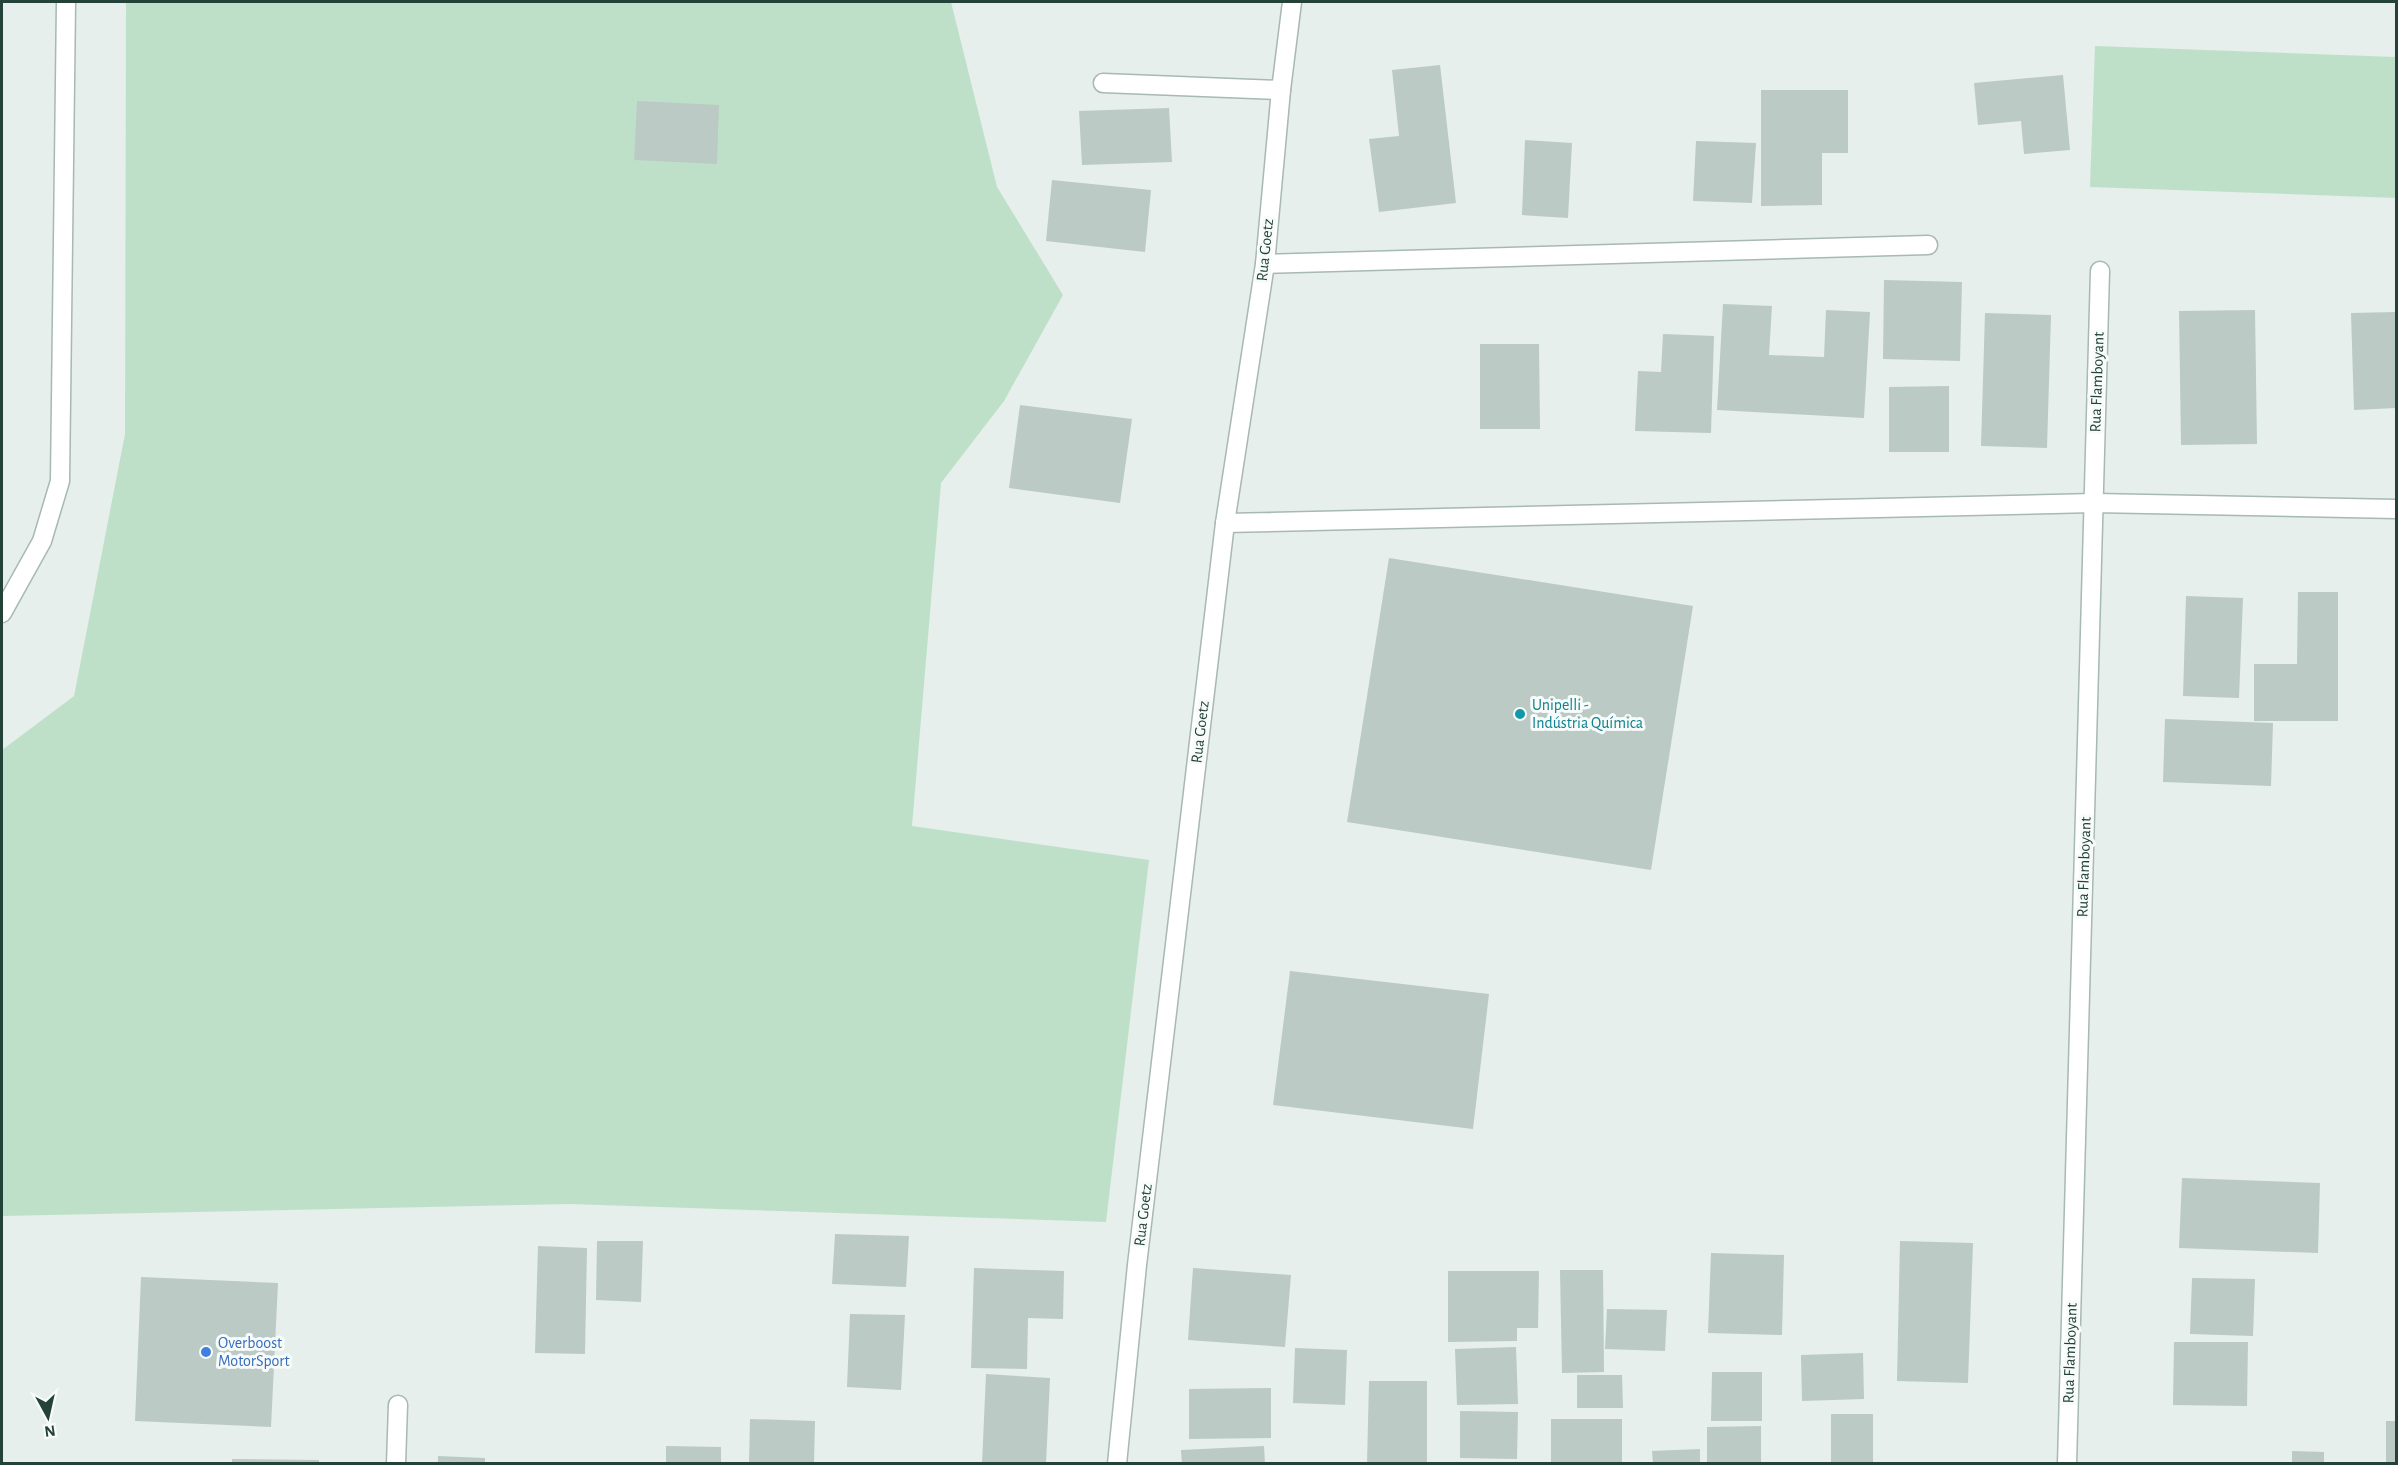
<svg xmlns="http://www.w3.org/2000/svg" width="2398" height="1465" font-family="'Alegreya Sans',sans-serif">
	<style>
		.green { fill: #bfe0c8 }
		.building { fill: #bbcac4 }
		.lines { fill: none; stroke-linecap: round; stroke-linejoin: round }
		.lane-casing { stroke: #a8b8b2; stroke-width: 21 }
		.street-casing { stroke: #a8b8b2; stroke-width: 21 }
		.lane { stroke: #fff; stroke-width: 18 }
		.street { stroke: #fff; stroke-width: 18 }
		.culture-dot { fill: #0f9aa8; stroke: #f7fbf9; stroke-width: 2 }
		.shop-dot { fill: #3f7fe0; stroke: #f7fbf9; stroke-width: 2 }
		.labels { text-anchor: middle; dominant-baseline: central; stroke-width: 6; stroke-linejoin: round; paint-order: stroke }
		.street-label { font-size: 16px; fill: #24423a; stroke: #f7fbf9 }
		.culture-label { font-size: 16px; fill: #0d838f; stroke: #f7fbf9; text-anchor: start }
		.shop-label { font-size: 16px; fill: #366cbe; stroke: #f7fbf9; text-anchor: start }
	</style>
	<rect width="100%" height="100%" fill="#e6efeb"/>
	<g class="green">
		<polygon points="126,2 951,2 997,187 1063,295 1004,401 941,483 912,826 1149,860 1106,1222 570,1204 2,1216 2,750 74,696 125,434"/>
		<polygon points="2095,46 2396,57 2396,198 2090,187"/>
	</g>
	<g class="building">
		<polygon points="1440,65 1456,203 1379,212 1369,139 1399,136 1392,70"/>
		<polygon points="2063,75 2070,150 2024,154 2021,121 1978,125 1974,83"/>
		<polygon points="1761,90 1848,90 1848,153 1822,153 1822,205 1761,206"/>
		<polygon points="637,101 719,105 717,164 634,160"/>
		<polygon points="1169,108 1172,162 1082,165 1079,111"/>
		<polygon points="1525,140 1572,143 1568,218 1522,215"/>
		<polygon points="1696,141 1756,143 1752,203 1693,201"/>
		<polygon points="1052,180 1151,190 1145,252 1046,241"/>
		<polygon points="1884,280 1962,282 1960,361 1883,359"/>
		<polygon points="1723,304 1772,306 1769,355 1824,357 1826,310 1870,312 1864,418 1717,410"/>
		<polygon points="2255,310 2257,444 2181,445 2179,311"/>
		<polygon points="2396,312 2396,408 2354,410 2351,313"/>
		<polygon points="1985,313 2051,315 2047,448 1981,446"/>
		<polygon points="1663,334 1714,336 1711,433 1635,431 1638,371 1661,372"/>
		<polygon points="1480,344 1539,344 1540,429 1480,429"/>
		<polygon points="1949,386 1949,452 1889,452 1889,387"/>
		<polygon points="1020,405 1132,419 1120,503 1009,488"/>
		<polygon points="1389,558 1693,606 1651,870 1347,822"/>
		<polygon points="2298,592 2338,592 2338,721 2254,721 2254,664 2297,664"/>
		<polygon points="2186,596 2243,598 2239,698 2183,696"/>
		<polygon points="2165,719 2273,723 2271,786 2163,782"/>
		<polygon points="1290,971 1489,994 1473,1129 1273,1105"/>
		<polygon points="2182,1178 2320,1183 2318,1253 2179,1248"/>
		<polygon points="835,1234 909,1236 906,1287 832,1284"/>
		<polygon points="597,1241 643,1241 641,1302 596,1300"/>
		<polygon points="1900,1241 1973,1243 1968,1383 1897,1381"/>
		<polygon points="538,1246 587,1248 585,1354 535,1353"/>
		<polygon points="1711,1253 1784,1255 1782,1335 1708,1333"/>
		<polygon points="974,1268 1064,1271 1063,1319 1028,1318 1027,1369 971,1368"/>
		<polygon points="1193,1268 1291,1275 1285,1347 1188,1340"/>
		<polygon points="1560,1270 1603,1270 1604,1372 1562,1373"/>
		<polygon points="1448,1271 1539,1271 1538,1328 1517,1328 1517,1341 1448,1342"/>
		<polygon points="141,1277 278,1283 271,1427 135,1421"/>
		<polygon points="2192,1278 2255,1279 2253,1336 2190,1334"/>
		<polygon points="1607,1309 1667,1310 1665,1351 1605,1349"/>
		<polygon points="850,1314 905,1315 901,1390 847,1387"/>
		<polygon points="2174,1342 2248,1342 2247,1406 2173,1405"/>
		<polygon points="1516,1347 1518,1404 1457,1405 1455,1349"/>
		<polygon points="1295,1348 1347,1350 1345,1405 1293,1403"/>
		<polygon points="1863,1353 1864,1399 1802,1401 1801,1355"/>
		<polygon points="1712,1372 1762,1372 1762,1421 1711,1421"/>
		<polygon points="986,1374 1050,1378 1046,1464 982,1464"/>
		<polygon points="1577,1375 1622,1375 1623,1408 1577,1408"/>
		<polygon points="1369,1381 1427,1381 1427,1464 1367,1464"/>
		<polygon points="1271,1388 1271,1438 1189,1439 1189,1389"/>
		<polygon points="1460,1411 1518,1412 1517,1459 1460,1458"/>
		<rect x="1831" y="1414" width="42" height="49"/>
		<polygon points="750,1419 815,1421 814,1464 749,1464"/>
		<rect x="1551" y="1419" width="71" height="45"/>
		<rect x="2386" y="1421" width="10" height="43"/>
		<polygon points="1761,1426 1761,1464 1707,1464 1707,1427"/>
		<polygon points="666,1446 721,1447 721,1464 666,1464"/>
		<polygon points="1264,1446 1265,1464 1182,1464 1181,1450"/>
		<polygon points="1700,1449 1700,1464 1653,1464 1652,1451"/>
		<polygon points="2292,1451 2324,1452 2324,1464 2292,1464"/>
		<polygon points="438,1456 485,1458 485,1464 438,1464"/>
		<polygon points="232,1459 319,1460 319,1464 232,1464"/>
	</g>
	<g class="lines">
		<g class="lane-casing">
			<polyline id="lane" points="1103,83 1281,90"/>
		</g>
		<g class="street-casing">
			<g id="street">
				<polyline points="1265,264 1928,245"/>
				<polyline points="1225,523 2094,503 2396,509"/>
				<polyline points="2,613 42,541 60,481 66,2"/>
				<polyline points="396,1464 398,1405"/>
				<polyline points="1117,1464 1137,1265 1225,523 1265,264 1281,90 1292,2"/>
				<polyline points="2067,1464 2100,271"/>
			</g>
		</g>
		<use href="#lane" class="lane"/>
		<use href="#street" class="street"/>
	</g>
	<circle class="culture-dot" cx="1520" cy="714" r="6"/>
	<circle class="shop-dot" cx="206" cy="1352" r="6"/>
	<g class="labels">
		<g class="street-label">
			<text transform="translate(1265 250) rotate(-84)">Rua Goetz</text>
			<text transform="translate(2097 382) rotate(-88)">Rua Flamboyant</text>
			<text transform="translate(1200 732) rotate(-83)">Rua Goetz</text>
			<text transform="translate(2084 867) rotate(-88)">Rua Flamboyant</text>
			<text transform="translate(1143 1215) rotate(-83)">Rua Goetz</text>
			<text transform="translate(2070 1353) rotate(-88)">Rua Flamboyant</text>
		</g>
		<g class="culture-label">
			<text x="1532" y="705">Unipelli -<tspan x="1532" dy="18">Indústria Química</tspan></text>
		</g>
		<g class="shop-label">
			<text x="218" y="1343">Overboost<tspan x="218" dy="18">MotorSport</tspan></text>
		</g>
	</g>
	<rect width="2398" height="1465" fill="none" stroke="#24423a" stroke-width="6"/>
	<g transform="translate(48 1417) rotate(172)" stroke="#f7fbf9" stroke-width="4.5" paint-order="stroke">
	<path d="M0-4.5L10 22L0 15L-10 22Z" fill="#24423a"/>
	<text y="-9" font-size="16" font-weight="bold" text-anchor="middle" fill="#24423a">N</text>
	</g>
</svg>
